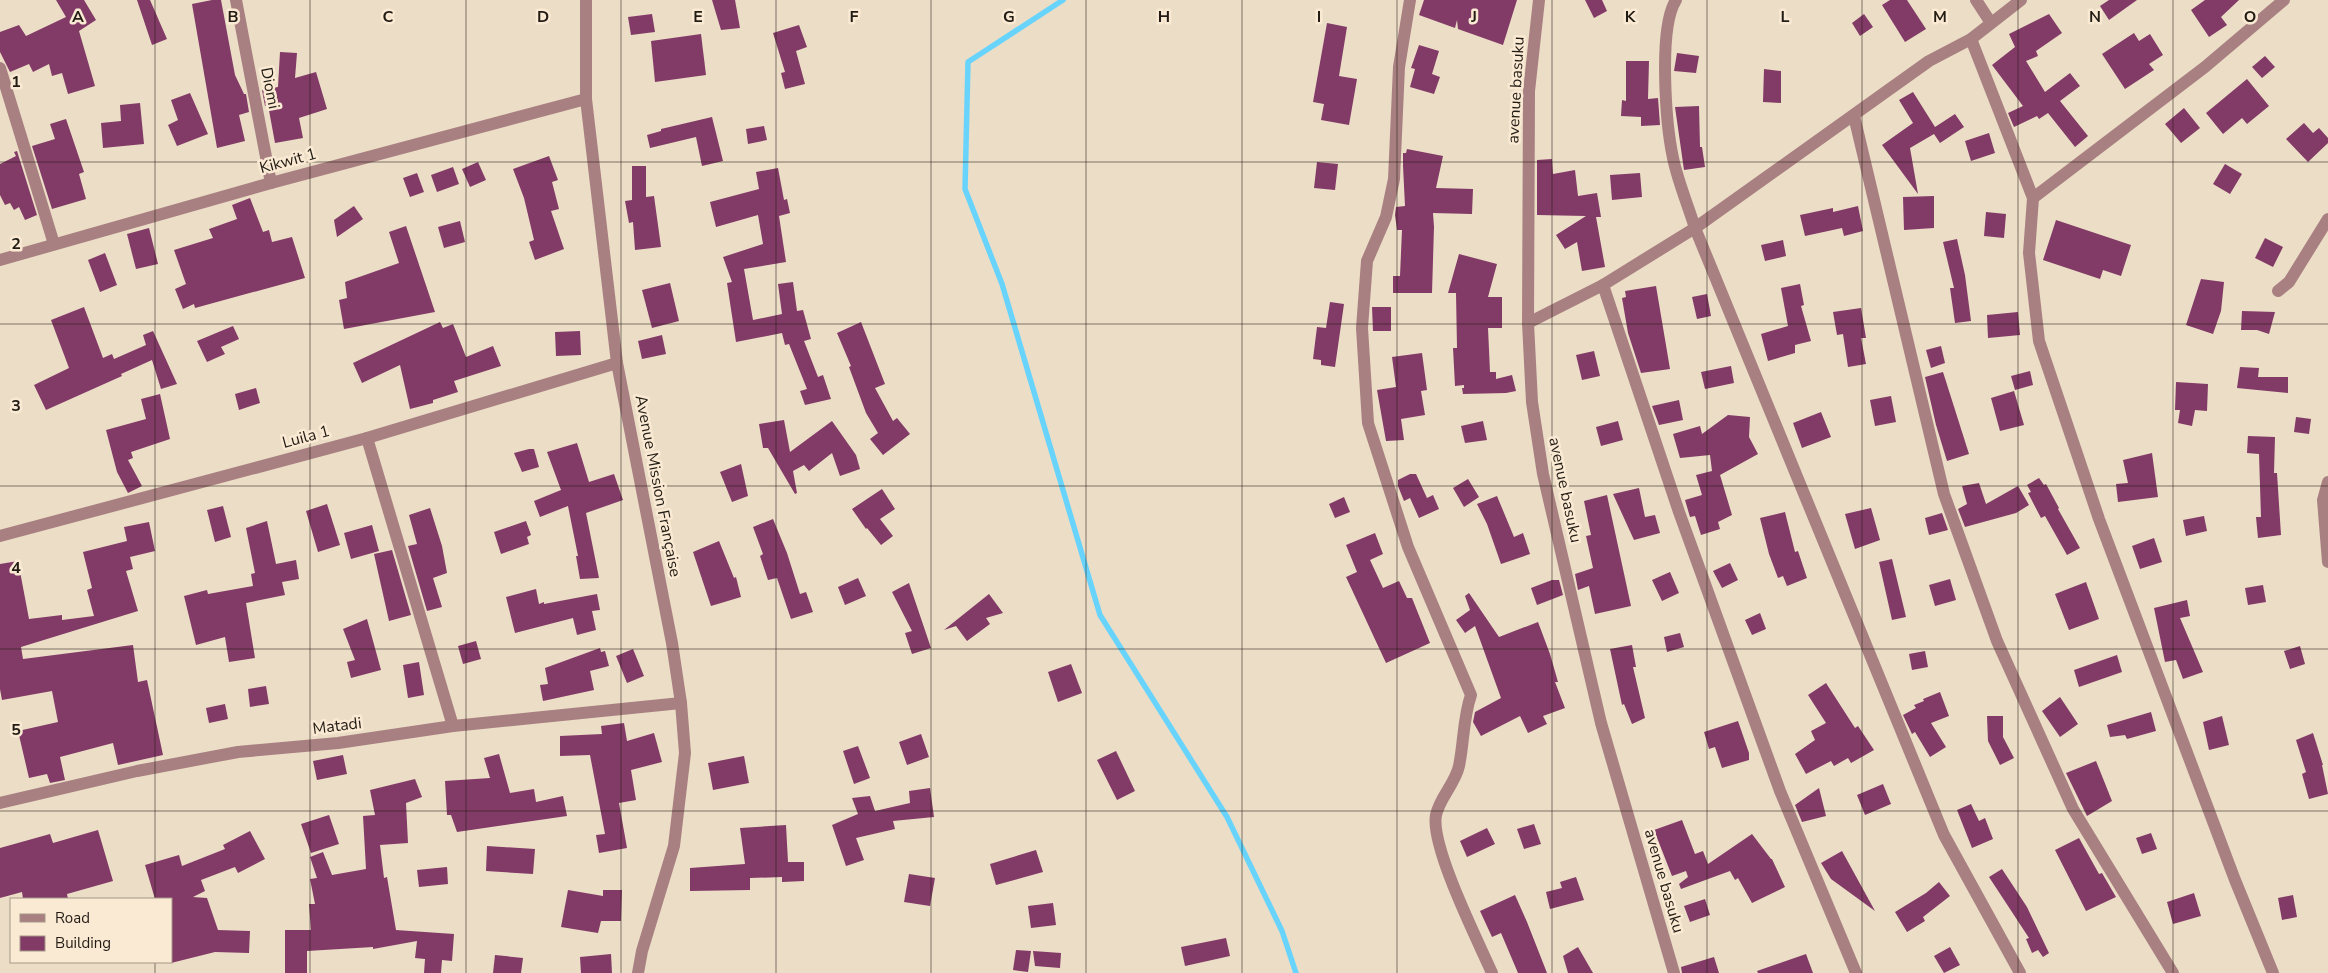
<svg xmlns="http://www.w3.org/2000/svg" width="2328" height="973" font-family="'Nunito Sans',sans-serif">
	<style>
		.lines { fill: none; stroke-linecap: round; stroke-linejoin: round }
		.stream { stroke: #68d4fc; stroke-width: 5.5 }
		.building { fill: #823a67 }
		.street { stroke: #a98081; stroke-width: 12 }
		.grid { fill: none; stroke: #221c14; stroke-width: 1; stroke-opacity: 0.55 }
		.labels { text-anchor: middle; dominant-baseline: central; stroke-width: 5; stroke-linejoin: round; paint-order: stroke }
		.street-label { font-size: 16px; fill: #221c14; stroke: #faead4 }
		.grid-label { font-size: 16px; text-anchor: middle; font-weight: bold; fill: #221c14; stroke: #faead4; stroke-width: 5; stroke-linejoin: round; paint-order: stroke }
	</style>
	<rect width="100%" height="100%" fill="#ecddc7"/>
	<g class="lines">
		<polyline class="stream" points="1063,0 968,62 965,189 1002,284 1100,615 1227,817 1282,931 1296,973"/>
	</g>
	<g class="building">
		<polygon points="56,0 84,0 96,20 79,31 95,86 68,94 62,73 52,76 49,64 33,72 29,64 10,72 0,52 0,32 19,25 26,36 66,17"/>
		<polygon points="137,0 150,0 167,39 152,45"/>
		<polygon points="212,0 221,0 235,75 244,94 246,94 249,112 239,115 245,141 217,148 192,4"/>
		<polygon points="712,0 735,0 740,28 721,30"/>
		<polygon points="1424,0 1517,0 1503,45 1458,29 1457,20 1455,28 1419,15"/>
		<polygon points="1585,0 1602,0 1607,11 1594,18"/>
		<polygon points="1890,0 1907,0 1926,29 1905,42 1882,5"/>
		<polygon points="2109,0 2137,0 2109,20 2100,6"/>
		<polygon points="2205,0 2239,0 2221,17 2227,25 2209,37 2191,10"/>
		<polygon points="652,14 655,32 631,35 628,17"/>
		<polygon points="1864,14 1873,27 1860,36 1852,23"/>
		<polygon points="2049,14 2062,33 2036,51 2038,56 2026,61 2045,92 2070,73 2080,86 2060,101 2088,136 2075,147 2048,113 2039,119 2037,116 2014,127 2008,113 2023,106 1992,65 2015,47 2009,34"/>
		<polygon points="1327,23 1347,27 1339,76 1357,79 1349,125 1321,120 1324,104 1313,102"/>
		<polygon points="799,25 807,47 796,51 805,84 785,89 781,73 785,72 773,33"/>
		<polygon points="2134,33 2139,41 2150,34 2163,55 2149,64 2154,70 2125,89 2102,54"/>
		<polygon points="701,34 706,75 655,82 651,41"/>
		<polygon points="1419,45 1439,51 1432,74 1440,77 1434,94 1410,87 1415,69 1411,68"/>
		<polygon points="280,52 297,53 295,78 316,72 327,109 299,118 303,138 275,143 268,105 265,106 262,90 278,87"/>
		<polygon points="1677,53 1699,56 1696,73 1674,71"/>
		<polygon points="2265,56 2275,67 2262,78 2252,67"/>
		<polygon points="1626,61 1649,61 1648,99 1658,98 1660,125 1641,126 1641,117 1621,116 1622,100 1626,101"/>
		<polygon points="1764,69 1781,71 1781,103 1763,102"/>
		<polygon points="2247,79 2269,106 2247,124 2242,118 2223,134 2206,113"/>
		<polygon points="1913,92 1935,127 1955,114 1964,127 1940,143 1934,134 1910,148 1918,194 1882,145 1913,123 1899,100"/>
		<polygon points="190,93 208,134 177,146 168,125 178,120 171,100"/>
		<polygon points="140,103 144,144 103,148 101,123 121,121 120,105"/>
		<polygon points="1699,106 1700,147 1702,147 1705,167 1684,170 1675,107"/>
		<polygon points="2184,108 2200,128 2181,143 2165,124"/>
		<polygon points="712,117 723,161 702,166 696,137 650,148 647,135 661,131 661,129"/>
		<polygon points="66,119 84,172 79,174 86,199 52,209 32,146 55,139 50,124"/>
		<polygon points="2304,123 2313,133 2319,128 2328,138 2328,143 2308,162 2286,139"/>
		<polygon points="764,126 767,140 748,144 746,129"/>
		<polygon points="1989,133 1995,153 1971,161 1965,141"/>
		<polygon points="1407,149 1443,156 1436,188 1473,189 1472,214 1433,213 1434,227 1432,293 1393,293 1393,276 1400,276 1402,230 1397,230 1395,215 1396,207 1405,206 1403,166 1403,153 1406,153"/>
		<polygon points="17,151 37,215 25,220 19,207 14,210 10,203 5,205 0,195 0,164 16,156 14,152"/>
		<polygon points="549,156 558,180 552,182 559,209 551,211 564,249 535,260 529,242 534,240 524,198 513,169"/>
		<polygon points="1552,159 1553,174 1575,170 1578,196 1597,193 1601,217 1596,217 1605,267 1582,271 1577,242 1565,249 1556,235 1586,216 1537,215 1537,160"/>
		<polygon points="478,162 486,180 470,187 462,169"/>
		<polygon points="1317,162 1338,164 1335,190 1314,188"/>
		<polygon points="2225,164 2242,174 2230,194 2213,184"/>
		<polygon points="632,166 646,166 646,197 654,196 661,247 635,250 633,222 629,223 625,201 632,200"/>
		<polygon points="453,167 459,184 437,192 431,175"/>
		<polygon points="778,168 784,200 787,199 790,213 779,216 786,262 744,269 753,320 782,314 778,284 793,282 797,311 803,310 811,339 804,341 818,377 823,375 831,399 805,405 800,391 807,389 789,344 785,345 782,333 736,342 727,283 732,282 723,257 763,244 758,215 716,227 710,202 759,189 756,172"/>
		<polygon points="417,173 424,192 410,197 403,178"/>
		<polygon points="1640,173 1642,197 1612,200 1610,175"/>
		<polygon points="1934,196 1934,228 1904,230 1903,197"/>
		<polygon points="250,198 263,232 269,230 272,242 292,237 305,278 195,308 194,304 183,309 175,289 186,284 174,250 213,238 209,229 237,219 232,205"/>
		<polygon points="354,206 363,219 337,237 334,220"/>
		<polygon points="1858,206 1863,231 1844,236 1842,228 1805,236 1800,215 1833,208 1833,212"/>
		<polygon points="1986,212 2006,214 2004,238 1984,236"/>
		<polygon points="2056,220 2131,245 2121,276 2103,270 2100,279 2043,260"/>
		<polygon points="460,221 465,242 444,248 438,227"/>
		<polygon points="406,226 435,312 344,329 339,300 347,298 345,282 399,263 389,232"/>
		<polygon points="149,228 158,264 136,269 127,234"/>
		<polygon points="2265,238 2283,247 2273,267 2255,258"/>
		<polygon points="1957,239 1965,275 1971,321 1955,323 1950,288 1954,288 1943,242"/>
		<polygon points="1783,240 1786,256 1765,261 1761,245"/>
		<polygon points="105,253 117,285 100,292 88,260"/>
		<polygon points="1459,254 1497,264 1488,297 1502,297 1502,328 1488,328 1490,372 1496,372 1496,379 1512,375 1516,391 1506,393 1463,394 1462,388 1464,388 1464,385 1455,386 1453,348 1457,348 1456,293 1448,293"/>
		<polygon points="2201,279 2224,282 2221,311 2213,334 2186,325"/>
		<polygon points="670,283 679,321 652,328 642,290"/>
		<polygon points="1800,284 1804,305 1801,306 1811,341 1795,345 1795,353 1768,361 1761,334 1788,326 1781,288"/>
		<polygon points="1656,286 1670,369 1641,373 1628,333 1622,298 1626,297 1625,291"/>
		<polygon points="1707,294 1711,316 1697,319 1692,297"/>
		<polygon points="1330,302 1344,304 1335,367 1321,365 1321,360 1313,359 1317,327 1326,328"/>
		<polygon points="84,307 103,358 112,354 114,359 146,345 143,335 153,331 177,384 161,389 152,360 121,374 122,376 46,410 34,385 69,368 51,320"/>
		<polygon points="1372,307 1391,307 1391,331 1373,331"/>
		<polygon points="1861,308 1866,338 1861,338 1866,364 1848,367 1843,334 1837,335 1833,312"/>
		<polygon points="2242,311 2275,312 2269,334 2257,330 2241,330"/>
		<polygon points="2018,312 2020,335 1988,338 1987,315"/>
		<polygon points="440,322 443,328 453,324 466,357 493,346 501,366 454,381 458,392 433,400 433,403 410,409 400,365 362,383 353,363"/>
		<polygon points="861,322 885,384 875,388 893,421 897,418 910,434 883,455 870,439 878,433 866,413 849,367 851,366 837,333"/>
		<polygon points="233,326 239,339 221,347 225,354 207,362 197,341"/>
		<polygon points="580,331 581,355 556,356 555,332"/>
		<polygon points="662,335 666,354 642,359 638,341"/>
		<polygon points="1941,346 1945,363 1931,368 1926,350"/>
		<polygon points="1594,351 1600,376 1582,380 1576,355"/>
		<polygon points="1422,353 1427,390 1421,391 1425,415 1401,419 1404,440 1386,441 1377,390 1396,387 1392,357"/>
		<polygon points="1731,366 1734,383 1705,389 1701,372"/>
		<polygon points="2240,367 2259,368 2258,377 2288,377 2288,393 2237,388"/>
		<polygon points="2030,371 2033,385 2015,390 2011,376"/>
		<polygon points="1943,372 1969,454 1947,461 1936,425 1925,377"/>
		<polygon points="2176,382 2208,384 2207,411 2195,410 2192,426 2178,423 2180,410 2175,410"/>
		<polygon points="256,388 260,403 239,410 235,394"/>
		<polygon points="2014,391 2024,425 2000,431 1991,398"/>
		<polygon points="160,394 170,439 131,452 133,458 128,460 142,486 128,493 117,472 106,430 146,419 141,399"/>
		<polygon points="1891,396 1896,422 1875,426 1870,400"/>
		<polygon points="1679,400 1683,420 1659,425 1652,406"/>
		<polygon points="1821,412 1831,437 1802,448 1793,423"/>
		<polygon points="1728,415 1750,417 1749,437 1758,454 1720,475 1732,515 1718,522 1720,529 1701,535 1695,516 1690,517 1685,500 1702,495 1696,475 1712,471 1710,455 1680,458 1673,434 1700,426 1702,434"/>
		<polygon points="2296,417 2311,419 2309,434 2294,432"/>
		<polygon points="784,420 790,452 832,421 856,455 860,469 840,476 832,453 809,471 804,465 793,471 797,493 795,494 768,448 763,448 759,424"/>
		<polygon points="1483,421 1487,440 1465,443 1461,426"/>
		<polygon points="1618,421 1623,440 1601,446 1596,427"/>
		<polygon points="2248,436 2275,437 2274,473 2277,473 2281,535 2258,538 2256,517 2261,517 2259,454 2247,453"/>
		<polygon points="577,443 589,482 614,474 623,500 586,513 599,578 580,579 576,556 578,556 568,506 540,517 534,501 561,490 547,452"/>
		<polygon points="529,449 534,449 539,467 522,472 514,453"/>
		<polygon points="2152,453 2158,497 2118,502 2116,484 2128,483 2123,460"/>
		<polygon points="741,464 748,496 732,502 720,472"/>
		<polygon points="1410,474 1416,474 1427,498 1433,495 1439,509 1419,518 1410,498 1404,501 1398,486 1398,480"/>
		<polygon points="2039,478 2044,485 2046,484 2059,508 2058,509 2080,548 2067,555 2045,516 2041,518 2028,493 2031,492 2027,485"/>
		<polygon points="1468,479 1479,497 1464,507 1453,488"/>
		<polygon points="1979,483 1986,504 2018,486 2029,505 2016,513 1965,527 1958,509 1967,504 1962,486"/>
		<polygon points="1639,488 1645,517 1655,515 1660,533 1634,540 1613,494"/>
		<polygon points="882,489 895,509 880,519 893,536 881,545 867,528 866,529 852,509"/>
		<polygon points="1607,495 1631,606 1595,614 1589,586 1578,590 1575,574 1593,568 1586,536 1591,535 1584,501"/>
		<polygon points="1497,496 1514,537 1523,533 1530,554 1501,564 1487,524 1477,504"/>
		<polygon points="1344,497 1350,512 1335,518 1329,504"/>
		<polygon points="327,504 340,545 318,552 306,511"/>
		<polygon points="223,506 231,537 215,542 207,510"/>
		<polygon points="430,508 442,546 447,573 433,578 442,607 427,611 408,546 417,544 409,515"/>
		<polygon points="1871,508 1880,540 1855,549 1845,514"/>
		<polygon points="1785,512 1795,552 1798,551 1807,578 1787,586 1783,576 1778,578 1769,554 1760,518"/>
		<polygon points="1942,513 1948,530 1929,535 1925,518"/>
		<polygon points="2204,516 2207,531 2186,536 2183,520"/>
		<polygon points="773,519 787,553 800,594 806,592 813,612 791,619 777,578 768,580 760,556 763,554 753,527"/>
		<polygon points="267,521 276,564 296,560 299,579 282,582 285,595 246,603 255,658 229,662 225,637 196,645 184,596 207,590 208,594 253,586 251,574 255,573 246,528"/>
		<polygon points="526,521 531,535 527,537 529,544 501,554 494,532"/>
		<polygon points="149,522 155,551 130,557 133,569 126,571 138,611 21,647 23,659 133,645 138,682 147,680 163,755 118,765 113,743 60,757 65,780 50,783 47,774 29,778 18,731 58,722 52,691 2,700 0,689 0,564 18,561 29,619 62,615 62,620 94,616 87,590 92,588 83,552 127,541 124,527"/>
		<polygon points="372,525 379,551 351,559 344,533"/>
		<polygon points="1375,533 1383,554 1370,560 1383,588 1399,581 1407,598 1412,598 1430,643 1386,663 1346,577 1357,572 1346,545"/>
		<polygon points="2154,538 2162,562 2140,569 2132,546"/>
		<polygon points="719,541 734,578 736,577 741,597 711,606 693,552"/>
		<polygon points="392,550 411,615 389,621 374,554"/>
		<polygon points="1892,559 1906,617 1892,620 1879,562"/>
		<polygon points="1730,563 1738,580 1722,588 1713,571"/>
		<polygon points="1670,572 1679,593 1662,601 1652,580"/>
		<polygon points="858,578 866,596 845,605 838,587"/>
		<polygon points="1950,579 1956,600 1935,606 1929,585"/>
		<polygon points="1552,580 1559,580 1563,595 1537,605 1531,588"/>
		<polygon points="2086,582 2099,619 2069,630 2055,594"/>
		<polygon points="909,583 931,648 912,654 905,633 912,631 892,592"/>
		<polygon points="2263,585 2266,602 2248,605 2245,588"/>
		<polygon points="536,589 539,604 544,602 544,604 597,594 600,610 592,611 596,630 577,635 573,618 515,633 506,597"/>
		<polygon points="1469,593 1499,637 1538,622 1550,654 1558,682 1555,682 1565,708 1543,716 1547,724 1528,733 1520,716 1481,736 1473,722 1475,712 1501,698 1475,626 1465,633 1456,620 1470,610 1465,596"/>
		<polygon points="989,594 1003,613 986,618 990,624 967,641 956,626 944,630"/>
		<polygon points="2187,600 2190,616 2180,618 2203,672 2183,679 2176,660 2165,662 2154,608"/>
		<polygon points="1760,613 1766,629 1752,635 1745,620"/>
		<polygon points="367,619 381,670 351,678 347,662 355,660 343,629"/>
		<polygon points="1680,633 1684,647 1667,652 1664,637"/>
		<polygon points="476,641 481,659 463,664 458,646"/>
		<polygon points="1632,645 1636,667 1633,667 1645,718 1632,724 1624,704 1622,705 1610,649"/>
		<polygon points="2300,646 2305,664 2290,669 2284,651"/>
		<polygon points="600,648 601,652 605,651 609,666 590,671 594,690 543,701 540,685 548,684 545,668"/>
		<polygon points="633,649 644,676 627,683 616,656"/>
		<polygon points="1925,651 1928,667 1912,670 1909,654"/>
		<polygon points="2117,655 2122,672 2079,687 2074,670"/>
		<polygon points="419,662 424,695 408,698 403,665"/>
		<polygon points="1071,664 1082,693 1058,702 1048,672"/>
		<polygon points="1826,683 1855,728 1858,726 1874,750 1851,763 1848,758 1834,766 1831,761 1806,774 1795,754 1815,740 1811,731 1826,723 1808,695"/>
		<polygon points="266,686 269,704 250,707 248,689"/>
		<polygon points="1940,692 1949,716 1931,723 1946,747 1930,757 1915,732 1912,734 1903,715 1916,708 1914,705 1924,701 1923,699"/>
		<polygon points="2060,697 2078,724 2060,737 2042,711"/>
		<polygon points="225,704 228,719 209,723 206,708"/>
		<polygon points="2151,712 2156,731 2127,739 2125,735 2110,737 2107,725"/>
		<polygon points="1987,716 2003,716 2003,737 2014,758 2000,765 1988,741"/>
		<polygon points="2222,716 2229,745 2209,750 2203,722"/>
		<polygon points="1738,721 1749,753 1749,760 1722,768 1715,747 1709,749 1704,732"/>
		<polygon points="624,723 627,741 654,733 662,762 631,770 636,800 619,803 627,848 599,853 596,835 605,834 590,755 560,756 560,736 602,734 601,726"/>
		<polygon points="2313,733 2323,765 2322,765 2328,794 2309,799 2302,774 2306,772 2296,740"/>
		<polygon points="921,734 929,757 907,765 899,742"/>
		<polygon points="858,746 870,778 854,784 843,751"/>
		<polygon points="1116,751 1135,791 1117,800 1097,760"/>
		<polygon points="499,754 510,793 534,789 536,802 563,796 567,816 457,832 451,815 447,815 445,781 490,778 484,758"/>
		<polygon points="343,755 347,774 317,780 313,761"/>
		<polygon points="744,756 749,783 713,790 708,763"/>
		<polygon points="2096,761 2112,801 2087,816 2066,773"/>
		<polygon points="415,779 422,797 406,803 408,843 380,845 384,878 387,877 396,930 454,934 452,961 442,960 441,973 424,973 425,959 415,958 417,941 373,949 373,947 307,951 307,973 285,973 285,930 311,930 309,904 315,904 310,879 317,878 310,857 323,852 332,875 366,869 363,816 375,815 370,790"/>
		<polygon points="1883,784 1891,804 1865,815 1857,795"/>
		<polygon points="930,788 934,817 893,821 895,829 856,838 864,860 846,866 832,825 858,814 852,798 870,796 875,811 910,803 909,791"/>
		<polygon points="1819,788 1826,816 1802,822 1795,805"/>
		<polygon points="1971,804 1979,821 1985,818 1993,839 1972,848 1957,810"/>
		<polygon points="329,815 339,844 311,853 301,824"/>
		<polygon points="1682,820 1695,854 1703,851 1708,864 1752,834 1771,859 1772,859 1785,887 1752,903 1738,878 1735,880 1730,871 1681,889 1679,884 1688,877 1686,871 1672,876 1654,830"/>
		<polygon points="1534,824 1541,844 1524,849 1517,829"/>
		<polygon points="786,825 788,862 804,862 804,881 782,882 782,877 750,878 750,890 690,891 690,868 745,864 740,828"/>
		<polygon points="1487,828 1495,844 1467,857 1460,841"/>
		<polygon points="98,830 113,881 67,894 68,899 23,899 22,892 0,898 0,848 50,834 53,843"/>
		<polygon points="250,831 265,859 238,873 235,867 201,880 205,891 193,897 207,898 218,930 250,931 249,953 215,952 171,963 171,899 155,899 145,865 179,855 182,866 225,849 223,845"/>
		<polygon points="2151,833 2157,849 2142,854 2136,838"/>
		<polygon points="2079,838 2099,874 2102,873 2116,897 2086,911 2055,850"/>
		<polygon points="487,846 535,849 533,874 486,871"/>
		<polygon points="1036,850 1043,872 996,885 990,864"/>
		<polygon points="1842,851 1875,911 1831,879 1821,863"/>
		<polygon points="447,867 448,884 419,887 417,870"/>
		<polygon points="2002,869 2027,907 2049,953 2043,957 2038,950 2032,953 2026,939 2029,938 1989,877"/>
		<polygon points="909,874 935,878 930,906 904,902"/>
		<polygon points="1576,877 1584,900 1550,909 1546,892 1562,888 1560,882"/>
		<polygon points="1939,882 1950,896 1923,917 1925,921 1907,932 1895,912 1926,893"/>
		<polygon points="568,890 603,896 603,890 622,890 621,921 601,921 598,933 561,927"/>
		<polygon points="2194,893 2201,916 2173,924 2167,902"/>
		<polygon points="1515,895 1527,922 1547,973 1518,973 1501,933 1492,937 1480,911"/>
		<polygon points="2293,895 2297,917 2282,920 2278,898"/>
		<polygon points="1705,899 1710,915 1690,922 1684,906"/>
		<polygon points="1053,903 1056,925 1031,928 1028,906"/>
		<polygon points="1226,938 1230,956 1185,966 1181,947"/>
		<polygon points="1578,947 1593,973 1568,973 1563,956"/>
		<polygon points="1950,947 1960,965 1944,973 1934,956"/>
		<polygon points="1016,950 1031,951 1028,972 1013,970"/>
		<polygon points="1033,951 1061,953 1060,968 1035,966"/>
		<polygon points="611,954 612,973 581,973 580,957"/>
		<polygon points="1806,954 1813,973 1758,973 1757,971"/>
		<polygon points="495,955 523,958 521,973 493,973"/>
		<polygon points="1714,957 1719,973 1682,973 1681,967"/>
	</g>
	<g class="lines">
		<g class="street">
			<polyline points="236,0 271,183"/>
			<polyline points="586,0 586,99 617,363 672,643 681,703 685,753 674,846 642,951 638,973"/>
			<path d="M 1410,0 L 1399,67 L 1394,179 L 1386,217 L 1367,261 L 1362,328 L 1368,423 L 1408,547 L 1471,695 C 1463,718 1464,742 1459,766 C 1455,784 1440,797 1436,815 C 1430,846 1478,941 1492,973"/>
			<polyline points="1539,0 1529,91 1528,323 1532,402 1543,474 1601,723 1674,973"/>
			<path d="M 1676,0 C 1658,28 1666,125 1673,158 C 1678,182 1688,205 1695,228 L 1944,835 L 2020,973"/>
			<polyline points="1976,0 1991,23"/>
			<polyline points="1971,39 2033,198 2029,253 2039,341 2099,519 2235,880 2273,973"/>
			<polyline points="0,68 54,244"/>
			<polyline points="1854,116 1944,494 1997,641 2073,809 2173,973"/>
			<polyline points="2033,198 2205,67 2284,0"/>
			<polyline points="0,260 271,183 586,99"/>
			<polyline points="1603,285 1679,512 1780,791 1856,973"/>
			<polyline points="2278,291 2289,282 2328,219"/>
			<polyline points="1528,323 1603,285 1695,228 1929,61 1971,39 2021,0"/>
			<polyline points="367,438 453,726"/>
			<polyline points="2328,482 2323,500 2328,562"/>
			<polyline points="0,536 367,438 617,363"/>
			<polyline points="0,803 137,771 238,752 338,743 453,726 681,703"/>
		</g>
	</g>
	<path class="grid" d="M 155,0 L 155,899M 310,0 L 310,973M 466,0 L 466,973M 621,0 L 621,973M 776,0 L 776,973M 931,0 L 931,973M 1086,0 L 1086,973M 1242,0 L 1242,973M 1397,0 L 1397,973M 1552,0 L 1552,973M 1707,0 L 1707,973M 1862,0 L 1862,973M 2018,0 L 2018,973M 2173,0 L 2173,973M 0,162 L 2328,162M 0,324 L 2328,324M 0,486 L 2328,486M 0,649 L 2328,649M 0,811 L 2328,811M 155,962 L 155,973"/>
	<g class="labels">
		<g class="street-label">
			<text transform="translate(270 88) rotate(79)">Diomi</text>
			<text transform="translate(1516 90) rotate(-87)">avenue basuku</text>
			<text transform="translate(288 161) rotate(-15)">Kikwit 1</text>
			<text transform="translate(306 437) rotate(-15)">Luila 1</text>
			<text transform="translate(658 486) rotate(79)">Avenue Mission Française</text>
			<text transform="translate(1565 490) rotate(78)">avenue basuku</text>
			<text transform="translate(337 726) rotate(-7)">Matadi</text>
			<text transform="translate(1664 881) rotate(74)">avenue basuku</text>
		</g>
	</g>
	<g class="grid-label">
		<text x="78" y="22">A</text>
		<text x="233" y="22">B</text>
		<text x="388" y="22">C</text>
		<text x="543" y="22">D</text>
		<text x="698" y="22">E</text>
		<text x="854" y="22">F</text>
		<text x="1009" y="22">G</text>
		<text x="1164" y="22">H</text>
		<text x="1319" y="22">I</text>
		<text x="1474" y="22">J</text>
		<text x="1630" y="22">K</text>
		<text x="1785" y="22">L</text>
		<text x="1940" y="22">M</text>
		<text x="2095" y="22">N</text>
		<text x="2250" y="22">O</text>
		<text x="16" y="87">1</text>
		<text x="16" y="249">2</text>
		<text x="16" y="411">3</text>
		<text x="16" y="573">4</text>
		<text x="16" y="735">5</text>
	</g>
	<rect x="10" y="898" width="162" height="65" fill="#faead4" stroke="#a49887"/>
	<rect x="20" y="914" width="25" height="8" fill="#a98081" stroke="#a49887"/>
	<text x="55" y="923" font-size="15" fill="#221c14">Road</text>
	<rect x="20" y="936" width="25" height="15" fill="#823a67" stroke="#a49887"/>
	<text x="55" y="948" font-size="15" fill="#221c14">Building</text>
</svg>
